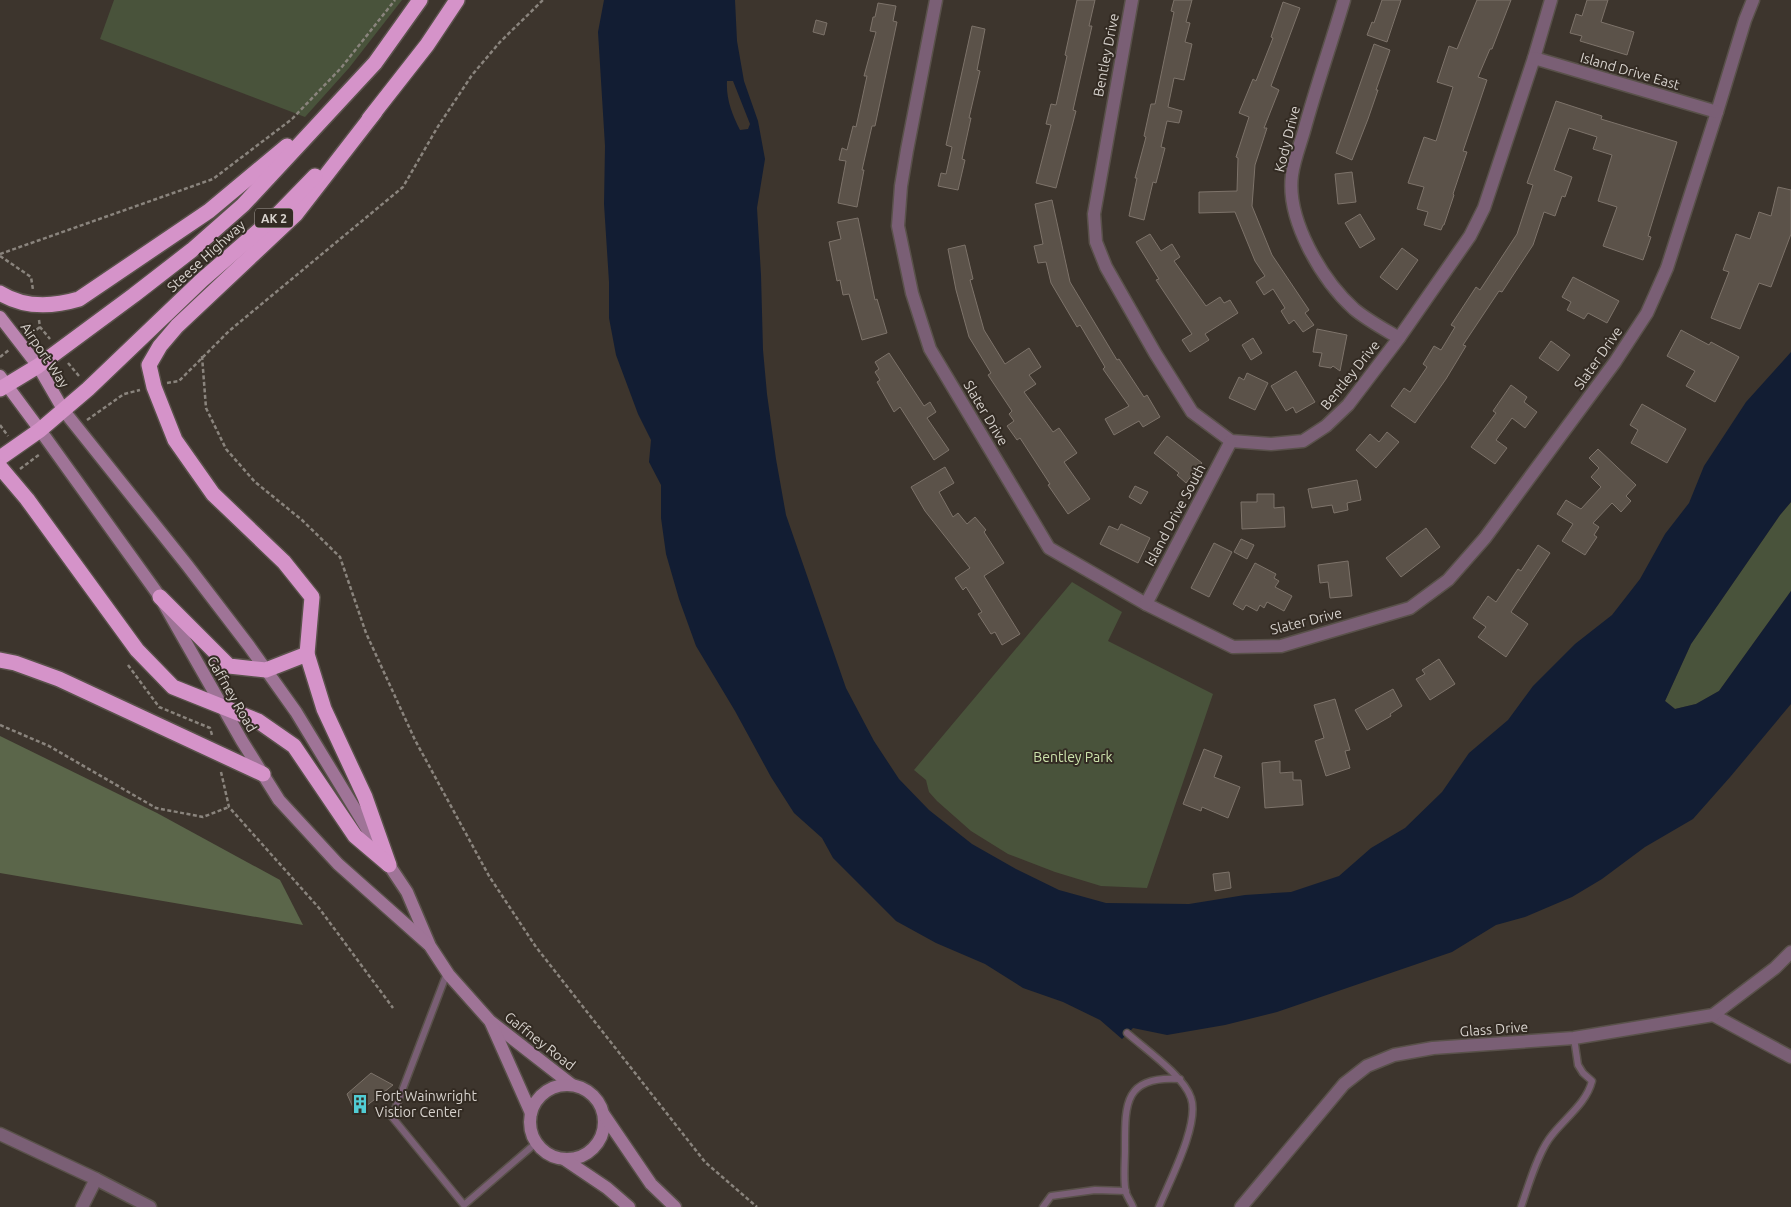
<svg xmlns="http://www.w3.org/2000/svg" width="1791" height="1207" font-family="Ubuntu,sans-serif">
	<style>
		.green { fill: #49533b }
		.forest { fill: #5b664a }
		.water { fill: #121d33; fill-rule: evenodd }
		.building { fill: #5b5249; stroke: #7d736a }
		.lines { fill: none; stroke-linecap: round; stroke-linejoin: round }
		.lane-casing { stroke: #59514a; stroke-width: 9 }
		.street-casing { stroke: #59514a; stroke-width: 15 }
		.secondary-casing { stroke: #59514a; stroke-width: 15 }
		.primary-casing { stroke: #59514a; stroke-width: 15 }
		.highway-casing { stroke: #59514a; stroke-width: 18 }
		.path { stroke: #8a847d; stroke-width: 2.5; stroke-dasharray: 4 2.5; stroke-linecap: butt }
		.lane { stroke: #7a5f75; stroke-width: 6 }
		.street { stroke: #7a5f75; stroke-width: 12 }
		.secondary { stroke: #9f7497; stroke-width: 12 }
		.primary { stroke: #bb85b1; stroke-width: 12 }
		.highway { stroke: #d593c9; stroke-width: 15 }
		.labels { text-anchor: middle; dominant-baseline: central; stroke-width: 4; stroke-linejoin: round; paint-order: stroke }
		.shield { fill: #332b23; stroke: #a6a09a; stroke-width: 1 }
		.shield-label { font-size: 12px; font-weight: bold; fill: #d7d2cd }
		.street-label { font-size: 14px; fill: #d7d2cd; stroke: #332b23 }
		.park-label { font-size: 14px; fill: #cde3ac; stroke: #332b23 }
		.poi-label { font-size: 14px; fill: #d7d2cd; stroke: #332b23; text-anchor: start }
	</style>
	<rect width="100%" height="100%" fill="#3d352d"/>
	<g class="green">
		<polygon points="114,0 402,0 349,68 305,117 100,39"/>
		<polygon points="1791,502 1791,591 1719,691 1696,704 1675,709 1665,701 1691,644 1780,515"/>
		<polygon points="1072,582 1122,612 1108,641 1213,694 1147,888 1101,886 1055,872 1008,854 971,831 937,801 929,792 926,780 914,770"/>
	</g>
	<polygon class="forest" points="0,736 157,813 280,880 303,925 0,873"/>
	<path class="water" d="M 604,0 L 735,0 L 737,41 L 744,81 L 758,121 L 765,159 L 757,208 L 761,275 L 763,350 L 767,394 L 776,459 L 786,515 L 846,688 L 874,741 L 899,779 L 929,810 L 972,844 L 1016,869 L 1059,890 L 1106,903 L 1189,904 L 1245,895 L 1291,892 L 1339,876 L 1371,848 L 1405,828 L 1442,792 L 1469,753 L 1508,720 L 1533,686 L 1575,644 L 1612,615 L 1640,579 L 1665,534 L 1689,503 L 1704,466 L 1746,402 L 1791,352 L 1791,502 L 1780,515 L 1691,644 L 1665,701 L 1675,709 L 1696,704 L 1719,691 L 1791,591 L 1791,704 L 1731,776 L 1693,819 L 1645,847 L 1602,879 L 1572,897 L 1525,917 L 1496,925 L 1452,952 L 1277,1012 L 1225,1025 L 1167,1035 L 1133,1028 L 1122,1039 L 1100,1020 L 1063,1002 L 1023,988 L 985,964 L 936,943 L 896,921 L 833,858 L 822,838 L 794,813 L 771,777 L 735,711 L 696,646 L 679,599 L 666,554 L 661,518 L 661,485 L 649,462 L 651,440 L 638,414 L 616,355 L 609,318 L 609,282 L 604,204 L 605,146 L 598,32 ZM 727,81 L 733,81 L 750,124 L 748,129 L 740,130 C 732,114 726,99 727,81 Z"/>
	<g class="building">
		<polygon points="1077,0 1095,0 1089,26 1092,26 1073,110 1076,111 1056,188 1036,183 1051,125 1046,124 1051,104 1056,105 1067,56 1065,55"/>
		<polygon points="1174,0 1192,0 1186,22 1190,23 1185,42 1192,44 1184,80 1174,78 1168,107 1182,111 1179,123 1167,121 1161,147 1165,148 1156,183 1153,182 1144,220 1129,216 1137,178 1135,178 1146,137 1144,136 1151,104 1155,104 1174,12 1171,11"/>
		<polygon points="1382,0 1401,0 1387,42 1367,35 1372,22 1374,23"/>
		<polygon points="1477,0 1511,0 1492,49 1490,49 1478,77 1487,80 1463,151 1467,152 1453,194 1454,195 1444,225 1443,225 1441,230 1424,225 1428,212 1417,209 1424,187 1408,183 1424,137 1436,141 1453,87 1437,82 1449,46 1457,49"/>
		<polygon points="1587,0 1608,0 1601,22 1634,32 1627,55 1580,41 1582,36 1570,33 1576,14 1582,16"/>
		<polygon points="1283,2 1300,8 1271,86 1279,90 1264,128 1267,128 1255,165 1252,206 1272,255 1309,310 1305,313 1314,325 1303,332 1294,320 1289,324 1281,311 1285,308 1273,289 1264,295 1256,282 1265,276 1255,261 1235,212 1199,213 1199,192 1237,191 1238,158 1236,157 1249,117 1239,113 1253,79 1256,81 1273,38 1271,37"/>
		<polygon points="878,3 896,6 893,21 897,22 875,126 872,126 862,170 864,170 857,207 838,203 846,161 839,160 842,148 847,150 853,126 856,127 867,76 864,76 876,32 870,31 873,17 875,17"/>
		<polygon points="816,20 827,23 824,35 813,32"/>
		<polygon points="972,26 985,29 977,70 980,71 969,118 971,118 962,159 965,160 958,190 938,186 941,173 946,174 952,147 946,145"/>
		<polygon points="1374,44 1390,50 1376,90 1378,90 1368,119 1352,160 1336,153"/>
		<polygon points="1556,101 1602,116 1601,119 1677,142 1648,236 1651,237 1643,260 1603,246 1617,207 1598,201 1612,155 1593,149 1597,137 1569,128 1554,170 1572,177 1565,197 1562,196 1555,216 1544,212 1533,245 1502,292 1499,291 1463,345 1466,346 1446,379 1415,423 1391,406 1404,388 1410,392 1427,367 1423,364 1434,346 1441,350 1455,327 1451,325 1476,287 1480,290 1517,234 1533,185 1527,183"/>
		<polygon points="1352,172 1356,202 1338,204 1335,174"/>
		<polygon points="1778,187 1791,190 1791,234 1771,287 1759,283 1740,329 1711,318 1729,272 1723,270 1736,234 1750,239 1759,212 1771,216"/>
		<polygon points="1052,200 1070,282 1117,360 1119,359 1144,397 1147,395 1160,417 1143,427 1139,421 1114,435 1105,419 1129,406 1103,369 1105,367 1080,325 1077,327 1051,283 1046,262 1038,263 1034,246 1043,244 1035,204"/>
		<polygon points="1360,214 1375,239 1360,248 1345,223"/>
		<polygon points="858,218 875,300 877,299 887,333 862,340 849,294 843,295 840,280 837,281 829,242 841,239 837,222"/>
		<polygon points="1150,234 1161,251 1172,244 1180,257 1174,261 1206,306 1220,297 1224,303 1230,300 1238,313 1205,334 1209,340 1190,352 1182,340 1192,334 1156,280 1159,279 1136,242"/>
		<polygon points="965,245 973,279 970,280 984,330 1005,364 1029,348 1041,367 1029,375 1036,384 1024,392 1053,432 1059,428 1077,453 1064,462 1090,499 1068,514 1048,485 1050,484 1020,438 1017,440 1007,426 1014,421 1009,414 1012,411 988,375 991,373 969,337 956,290 948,249"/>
		<polygon points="1402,248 1418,260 1397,290 1380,277"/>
		<polygon points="1573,277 1619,301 1607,323 1588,313 1584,319 1567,310 1571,302 1562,297"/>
		<polygon points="1317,329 1347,335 1340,371 1333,366 1331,368 1319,366 1322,353 1313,352"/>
		<polygon points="1681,330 1709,345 1711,342 1739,357 1715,402 1686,386 1695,371 1667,356"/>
		<polygon points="1253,338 1262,353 1251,360 1242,345"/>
		<polygon points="1551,341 1570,355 1558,371 1539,358"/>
		<polygon points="889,353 924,406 930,402 936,412 927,418 949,450 934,460 900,407 894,412 877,382 880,380 875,372 879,369 875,362"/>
		<polygon points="1296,371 1315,402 1296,413 1293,407 1286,411 1271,386"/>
		<polygon points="1247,373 1268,383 1255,410 1229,398 1239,377 1244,380"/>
		<polygon points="1511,385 1527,397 1524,402 1537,412 1525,428 1512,418 1496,440 1507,448 1495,464 1471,447 1496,413 1493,411"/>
		<polygon points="1642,404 1686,429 1667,463 1631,443 1638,430 1630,425"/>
		<polygon points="1387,432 1399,442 1376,468 1356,450 1370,434 1379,442"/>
		<polygon points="1167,436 1202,463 1186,483 1177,475 1179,473 1154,453"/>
		<polygon points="1598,449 1636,485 1626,496 1631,501 1621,512 1612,503 1593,523 1599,527 1594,535 1597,537 1585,555 1562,541 1573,524 1557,514 1566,500 1581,509 1601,487 1591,477 1599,468 1589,458"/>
		<polygon points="945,467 954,483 939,492 953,517 958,513 967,524 975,517 986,530 984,532 1004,563 984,576 1020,634 1002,645 995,632 991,634 978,614 982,612 966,587 963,590 955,578 970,568 925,511 911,487"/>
		<polygon points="1357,480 1361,500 1347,503 1348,510 1334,513 1332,505 1312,508 1308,489"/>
		<polygon points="1135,486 1148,492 1141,504 1129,497"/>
		<polygon points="1257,494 1274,494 1274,508 1284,507 1285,527 1242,529 1241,502 1257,502"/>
		<polygon points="1121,524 1150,538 1138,563 1100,544 1109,526 1118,530"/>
		<polygon points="1426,528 1440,547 1401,577 1386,558"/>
		<polygon points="1241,539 1254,545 1247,559 1234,552"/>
		<polygon points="1214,543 1232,552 1209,597 1191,588"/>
		<polygon points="1538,545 1550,553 1511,612 1528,624 1506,657 1478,637 1486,627 1473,618 1488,596 1496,602 1518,569 1521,571"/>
		<polygon points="1348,561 1352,596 1330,598 1328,582 1320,583 1318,565"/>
		<polygon points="1255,563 1276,574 1274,578 1279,581 1275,587 1292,596 1284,611 1267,602 1264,608 1260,605 1257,611 1246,605 1243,610 1233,604"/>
		<polygon points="1439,659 1455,684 1430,700 1416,679 1425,674 1422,670"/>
		<polygon points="1393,689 1402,706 1390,714 1391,716 1367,730 1355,710"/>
		<polygon points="1335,699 1350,750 1345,751 1350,768 1326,776 1315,741 1324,738 1314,705"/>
		<polygon points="1204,749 1222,756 1214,777 1240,787 1228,818 1202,807 1201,811 1183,804"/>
		<polygon points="1280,761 1280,773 1293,772 1293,780 1301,780 1303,805 1265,808 1262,763"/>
		<polygon points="1229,872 1231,888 1215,891 1213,874"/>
		<polygon points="371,1073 393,1085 356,1114 347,1094"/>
	</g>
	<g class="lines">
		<g class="lane-casing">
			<g id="lane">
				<polyline points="447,973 392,1117 464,1205 536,1143"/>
				<path d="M 1127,1033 C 1145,1049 1184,1076 1191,1098 C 1200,1124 1169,1182 1159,1207"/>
				<polyline points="1043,1207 1051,1196 1095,1190 1126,1191"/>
				<path d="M 1133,1207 C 1131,1202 1128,1198 1126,1193 C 1123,1182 1125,1162 1125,1150 C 1125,1105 1123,1075 1180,1079"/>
				<path d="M 1521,1207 C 1528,1187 1537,1156 1549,1139 C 1562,1120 1586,1105 1592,1081 L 1583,1073 L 1578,1065 L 1574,1038"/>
			</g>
		</g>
		<g class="street-casing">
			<g id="street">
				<polyline points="936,0 907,150 901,186 898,226 912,293 930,349 1049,548 1146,604 1233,647 1281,646 1410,608 1448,580 1485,538 1615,362 1647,313 1667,268 1717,112 1745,20 1753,0"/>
				<polyline points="1132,0 1094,214 1096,242 1106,267 1155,353 1192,412 1231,441 1271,444 1303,441 1326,426 1348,405 1399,338 1470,236 1484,208 1534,58 1551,0"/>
				<path d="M 1344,0 C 1331,44 1316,87 1304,131 C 1300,145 1294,160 1292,175 C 1286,220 1322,280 1354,309 C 1367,320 1384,329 1399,338"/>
				<polyline points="1534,58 1717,112"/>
				<polyline points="1146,604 1231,441"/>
				<polyline points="1713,1015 1791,1057"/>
				<polyline points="0,1134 96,1179 150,1207"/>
				<polyline points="82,1207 96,1179"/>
				<polyline points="1241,1207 1344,1084 1367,1066 1394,1055 1433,1048 1574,1038 1713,1015 1775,968 1791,952"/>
			</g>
		</g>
		<g class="secondary-casing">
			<g id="secondary">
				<polyline points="64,411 187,565 249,646 296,712 389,865 407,892 430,946 449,975 490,1021 572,1085"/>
				<polyline points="40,430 160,597 242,741 279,800 338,864 428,944"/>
				<polyline points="491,1023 531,1113"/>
				<circle cx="567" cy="1122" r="37"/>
				<polyline points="604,1115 651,1184 675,1207"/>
				<polyline points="564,1159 607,1188 629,1207"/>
			</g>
		</g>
		<g class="primary-casing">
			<g id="primary">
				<polyline points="0,317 38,366 64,411"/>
				<polyline points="0,376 40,430"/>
			</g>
		</g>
		<g class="highway-casing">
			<g id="highway">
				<polyline points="375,112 296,214 177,326 160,346 149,365 154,387 175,440 213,494 284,562 312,597 307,654 324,709 365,797 389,865"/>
				<polyline points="369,119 427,45 457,0"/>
				<path d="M 0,293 C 24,308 52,307 79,299 L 209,211 L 287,146"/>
				<polyline points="0,389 38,366 134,295 192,250 243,205 375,63 420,0"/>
				<polyline points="0,458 40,430 88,389 202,280 279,213 315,176"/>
				<polyline points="0,467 27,499 137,650 173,687 258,721 294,746 355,836 388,864"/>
				<polyline points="160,597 229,666 266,670 307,654"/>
				<polyline points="0,660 15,663 59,679 263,774"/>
			</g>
		</g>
		<g class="path">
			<polyline points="0,254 213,179 292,119 341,68 395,0"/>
			<polyline points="0,256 31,277 33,290"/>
			<polyline points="39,320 40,327 50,339"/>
			<polyline points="31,334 40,327"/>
			<polyline points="202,356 206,408 226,449 255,482 302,520 340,557 366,633 415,740 489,876 536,947 705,1162 757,1207"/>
			<polyline points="0,357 9,350"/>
			<polyline points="68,363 79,376"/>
			<polyline points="167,383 179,381 229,331 403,187 437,128 472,75 500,42 543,0"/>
			<polyline points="87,420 124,394 140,390"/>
			<polyline points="0,425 8,436"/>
			<polyline points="20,469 40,454"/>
			<polyline points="128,665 159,707 210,728 212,735"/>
			<polyline points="0,725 49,746 156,808 203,817 229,807"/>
			<polyline points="221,772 229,807 319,908 393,1008"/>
		</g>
		<use href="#lane" class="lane"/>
		<use href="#street" class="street"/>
		<use href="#secondary" class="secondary"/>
		<use href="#primary" class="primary"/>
		<use href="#highway" class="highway"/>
	</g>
	<defs>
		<g id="building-bare" transform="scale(1.5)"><path d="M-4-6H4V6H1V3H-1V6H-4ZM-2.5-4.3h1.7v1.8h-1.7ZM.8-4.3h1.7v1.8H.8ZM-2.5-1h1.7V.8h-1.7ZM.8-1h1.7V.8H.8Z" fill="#51ccd4" stroke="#332b23" stroke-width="2.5" paint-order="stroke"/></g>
	</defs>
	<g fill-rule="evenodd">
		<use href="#building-bare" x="360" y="1104"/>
	</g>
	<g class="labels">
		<rect class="shield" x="255" y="208.5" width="38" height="19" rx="4"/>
		<g class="shield-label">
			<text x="274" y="218">AK 2</text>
		</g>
		<g class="street-label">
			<text transform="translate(1106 55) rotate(-79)">Bentley Drive</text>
			<text transform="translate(1630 71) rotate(16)">Island Drive East</text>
			<text transform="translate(1287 139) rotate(-76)">Kody Drive</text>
			<text transform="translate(206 256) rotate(-42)">Steese Highway</text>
			<text transform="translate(45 355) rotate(56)">Airport Way</text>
			<text transform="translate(1598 358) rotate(-55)">Slater Drive</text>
			<text transform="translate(1350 375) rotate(-51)">Bentley Drive</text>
			<text transform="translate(986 413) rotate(59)">Slater Drive</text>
			<text transform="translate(1175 515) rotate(-62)">Island Drive South</text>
			<text transform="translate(1306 621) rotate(-14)">Slater Drive</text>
			<text transform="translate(232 694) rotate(60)">Gaffney Road</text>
			<text transform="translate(1494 1029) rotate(-4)">Glass Drive</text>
			<text transform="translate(540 1041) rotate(38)">Gaffney Road</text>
		</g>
		<g class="park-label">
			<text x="1073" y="757">Bentley Park</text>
		</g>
		<g class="poi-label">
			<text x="375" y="1096">Fort Wainwright<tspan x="375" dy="16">Vistior Center</tspan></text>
		</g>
	</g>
</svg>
